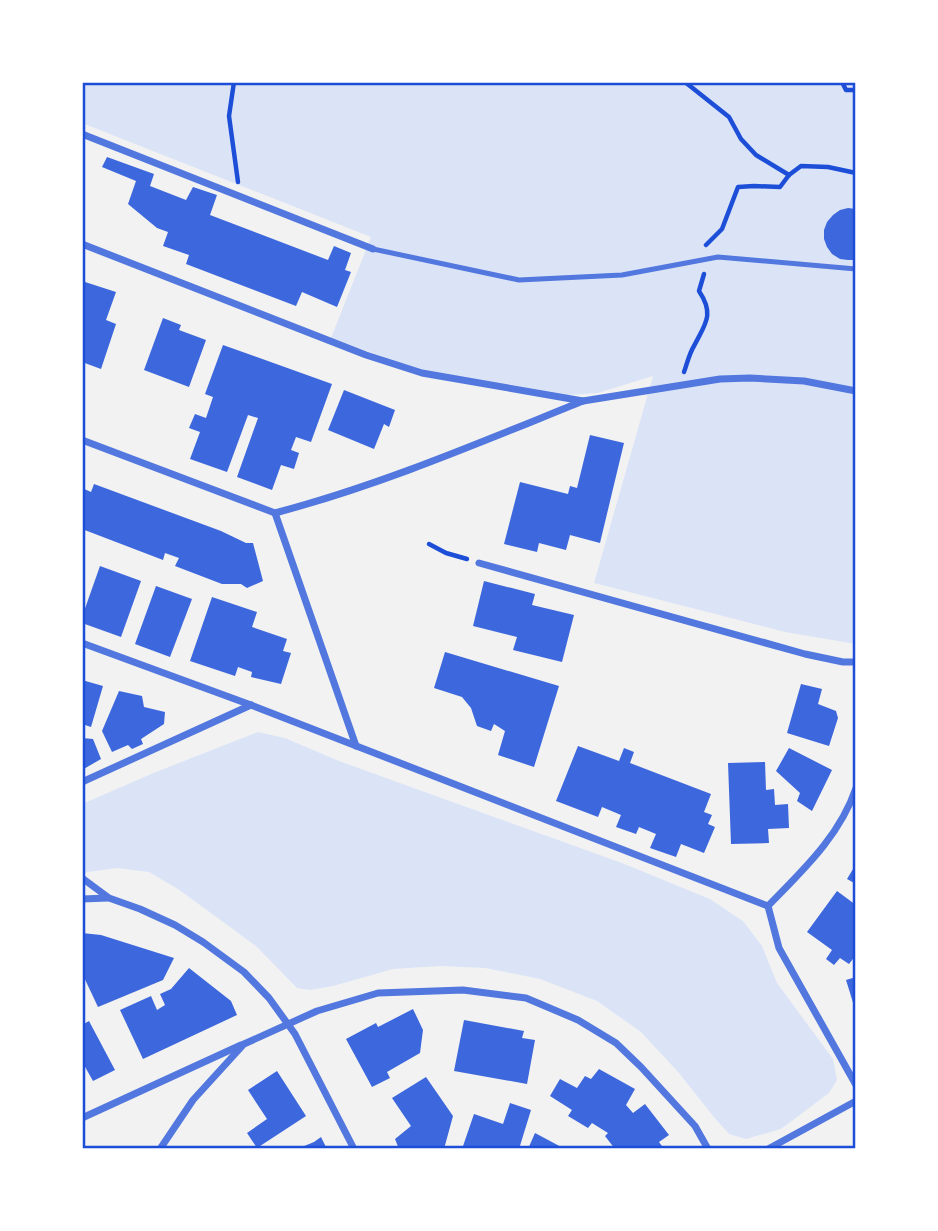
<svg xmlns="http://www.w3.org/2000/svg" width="938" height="1231" font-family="Commissioner,sans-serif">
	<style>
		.green { fill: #dbe4f7 }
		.building { fill: #3d67dc }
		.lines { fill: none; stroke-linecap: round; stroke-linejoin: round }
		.path { stroke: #1d4ed8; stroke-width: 4.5 }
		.service { stroke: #5277de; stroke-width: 5 }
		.minor { stroke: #5277de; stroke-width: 7 }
		.neatline { fill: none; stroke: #1d4ed8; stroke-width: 2.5 }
	</style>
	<rect width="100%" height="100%" fill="#f2f2f2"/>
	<g class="green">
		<polygon points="82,82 856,82 856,644 785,632 594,583 653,376 598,393 554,396 478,382 415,368 331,338 371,237 82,123"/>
		<polygon points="258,732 285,738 339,761 622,863 710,899 743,921 762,946 777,983 833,1059 837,1080 829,1093 781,1129 746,1139 729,1134 713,1116 679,1073 641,1032 597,1001 540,979 485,968 440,966 393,969 333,986 310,990 297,988 256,946 178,889 149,872 117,868 88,872 82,874 82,804 156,772"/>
	</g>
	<g class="building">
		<polygon points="107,157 154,174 150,186 186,200 193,187 217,195 210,215 328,260 334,246 351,253 345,270 351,272 337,307 302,292 296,306 186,264 189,255 163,246 168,232 157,228 128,204 136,181 102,167"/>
		<polygon points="848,208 856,209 856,260 848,260 840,259 832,254 827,247 824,239 824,230 827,222 833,215 840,210"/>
		<polygon points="82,281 116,292 106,320 116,324 101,369 82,362"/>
		<polygon points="163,318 181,325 179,330 206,340 189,387 144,370"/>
		<polygon points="223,345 332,384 311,442 296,437 291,450 299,453 294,469 281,465 272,490 237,477 258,418 248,415 227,472 190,459 200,432 189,428 195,414 206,418 213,397 205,394"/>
		<polygon points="344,390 395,410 389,427 384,424 374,449 328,430"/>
		<polygon points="590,435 624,443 600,543 570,535 566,550 539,543 537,552 504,544 520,482 568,494 570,486 577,488"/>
		<polygon points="94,484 221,531 246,543 253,543 263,581 247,588 241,584 222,584 175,566 179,558 165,553 163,560 82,529 82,488 91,492"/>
		<polygon points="100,566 141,581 121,637 82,623 82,617"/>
		<polygon points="484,581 535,594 532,605 574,615 562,662 513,650 517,637 473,626"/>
		<polygon points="156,586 192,599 170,657 135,644"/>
		<polygon points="212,597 257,612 252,627 287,639 283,651 291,653 281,684 251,677 252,672 238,667 235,676 190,661"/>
		<polygon points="445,652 559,686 534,767 498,755 505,731 494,724 491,731 477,726 471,708 462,697 434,688"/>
		<polygon points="82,680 103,686 91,727 82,724"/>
		<polygon points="801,684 822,689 818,704 836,711 838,718 829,746 787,733"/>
		<polygon points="119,691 142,696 144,707 165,712 164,724 141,739 143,744 132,749 128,745 112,752 102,731"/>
		<polygon points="82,738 93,739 101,759 82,770"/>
		<polygon points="578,746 619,761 624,748 634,752 630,763 711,794 704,812 712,815 708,824 715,827 704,853 681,844 676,857 650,848 656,834 639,827 636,834 616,827 621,815 602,807 598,817 556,801"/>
		<polygon points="789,748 832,770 812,811 797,801 800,793 776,771"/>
		<polygon points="765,762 766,790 774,789 775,805 788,804 789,828 768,829 769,843 731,844 728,763"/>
		<polygon points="856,864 856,884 847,879"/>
		<polygon points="837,891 856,905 856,955 849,964 840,958 834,965 826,959 832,950 807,932"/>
		<polygon points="82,933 101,935 174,958 163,980 98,1007 82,973"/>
		<polygon points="189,968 231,1001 237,1015 143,1059 120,1010 151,996 157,1010 165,1005 160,994 171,989"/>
		<polygon points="856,977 856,1009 855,1009 846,980"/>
		<polygon points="413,1009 423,1030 420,1053 387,1072 390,1078 372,1087 346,1039 376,1023 378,1027"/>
		<polygon points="464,1020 524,1031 522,1038 535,1040 527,1084 454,1071"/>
		<polygon points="89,1021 115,1070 93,1081 84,1065 82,1066 82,1025"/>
		<polygon points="599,1069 635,1089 626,1105 633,1113 645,1104 669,1135 659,1142 664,1149 615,1149 605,1136 608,1133 592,1123 588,1128 568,1116 572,1110 550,1096 560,1079 577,1088 585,1076 591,1079"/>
		<polygon points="277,1071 306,1116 257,1148 247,1133 267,1119 248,1090"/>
		<polygon points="426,1077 453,1116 444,1149 399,1149 395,1139 411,1126 392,1098"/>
		<polygon points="510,1103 531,1110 519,1149 462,1149 474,1114 503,1124"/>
		<polygon points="535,1133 565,1149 528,1149"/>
		<polygon points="321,1137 327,1149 297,1149 314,1142"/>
	</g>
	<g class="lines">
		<g class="path">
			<polyline points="234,82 229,116 238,182"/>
			<polyline points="685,82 729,117 741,139 756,155 789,175"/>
			<polyline points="842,82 846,90 856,90"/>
			<polyline points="706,245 722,229 738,187 754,186 780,187 789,175 801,166 828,167 856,173"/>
			<path d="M 684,372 C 687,364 689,354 694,346 C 705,324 715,315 699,291 L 704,274"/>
			<polyline points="429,544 446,553 467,559"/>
		</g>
		<polyline class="service" points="373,249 519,280 622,275 718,257 856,269"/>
		<g class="minor">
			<polyline points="82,134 373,249"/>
			<polyline points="82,244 366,355 422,373 583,401 720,379 750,378 804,381 856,391"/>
			<polyline points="82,440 275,513"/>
			<path d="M 275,513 C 381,485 481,442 583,401"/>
			<polyline points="275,513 356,746"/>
			<polyline points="479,563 805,654 843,662 856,662"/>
			<polyline points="82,643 251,705 768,906"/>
			<polyline points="82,782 251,705"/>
			<polyline points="82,878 109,898 140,909 175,925 203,942 244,972 269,998 295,1034 354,1149"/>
			<polyline points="82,899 108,898"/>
			<polyline points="768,906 779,948 856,1085"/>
			<path d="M 768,906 C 802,871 840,836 856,788"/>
			<polyline points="82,1118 241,1045"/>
			<polyline points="160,1149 193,1100 244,1044 317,1011 378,993 463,990 526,998 578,1020 616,1043 641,1067 695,1126 708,1149"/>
			<polyline points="768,1149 856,1101"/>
		</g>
	</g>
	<rect width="938" height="1231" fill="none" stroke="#ffffff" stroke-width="168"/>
	<rect x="84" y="84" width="770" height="1063" class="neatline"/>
</svg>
